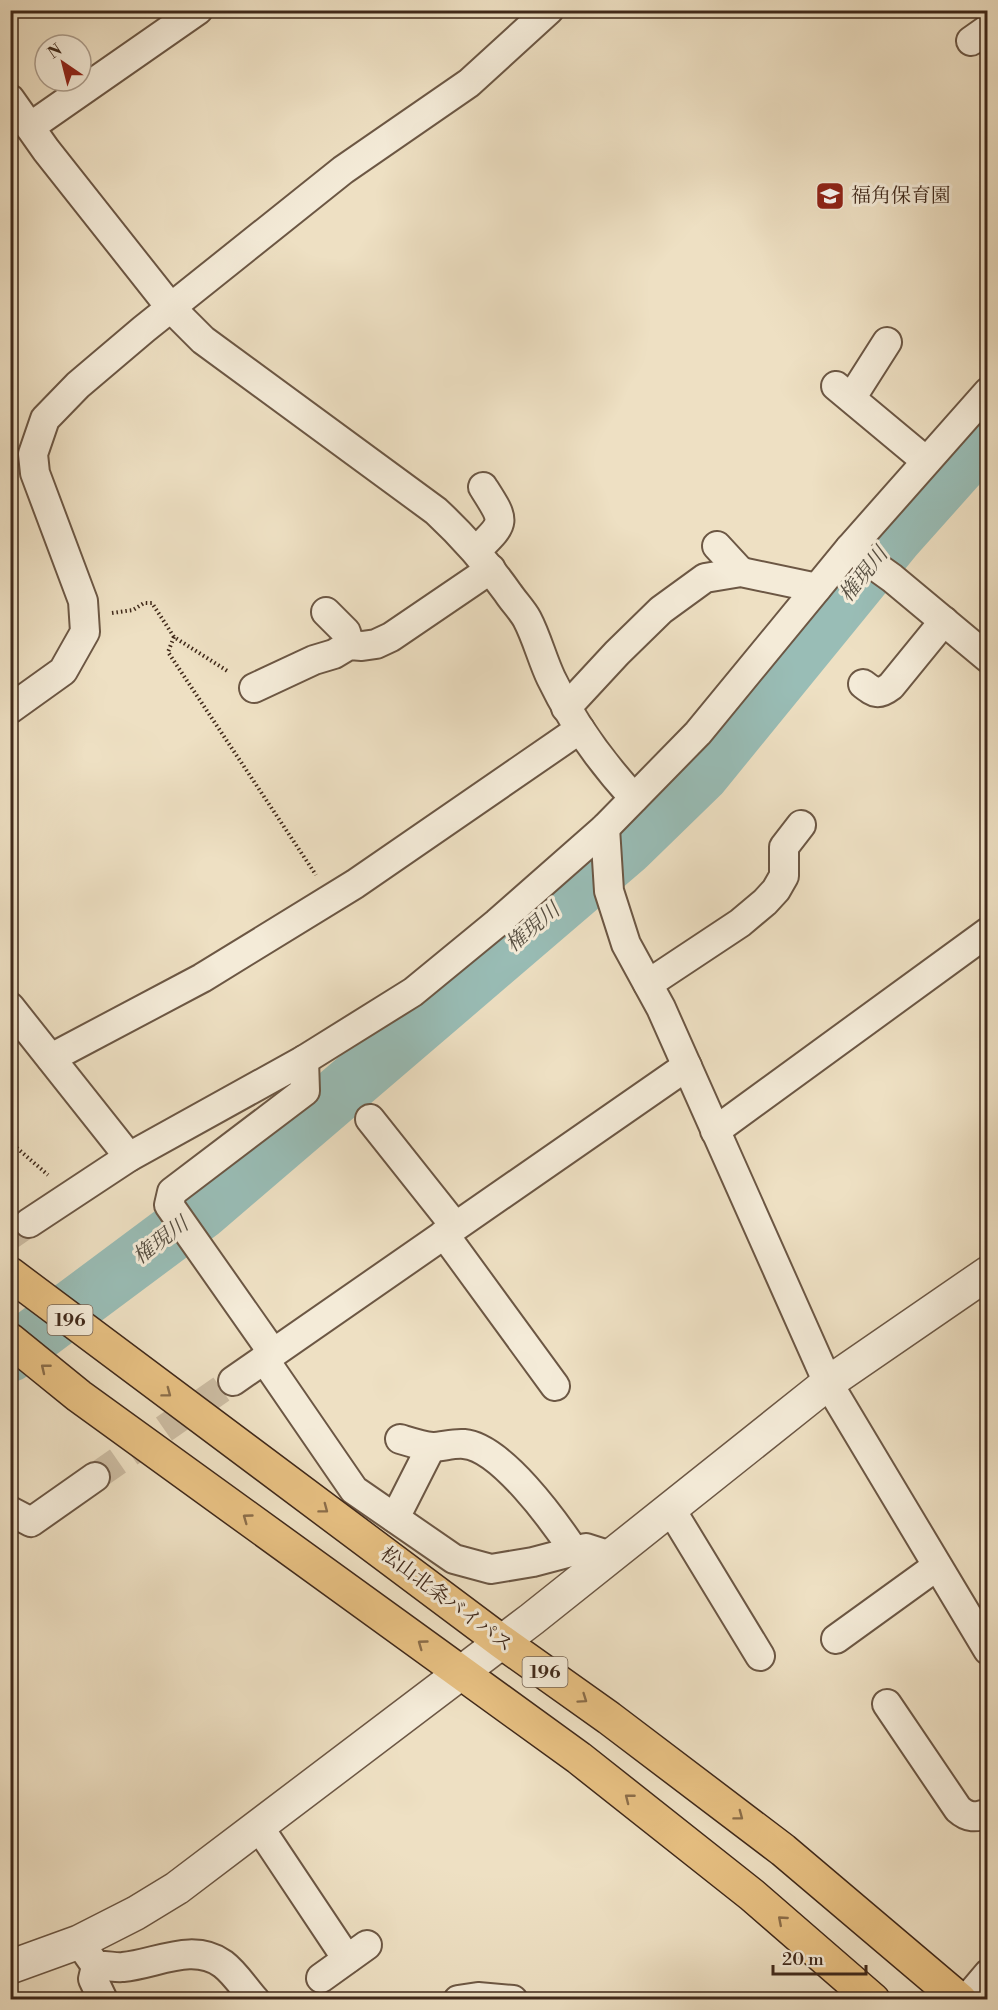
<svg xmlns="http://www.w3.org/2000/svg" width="998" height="2010" font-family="'Libre Bodoni','Noto Serif JP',serif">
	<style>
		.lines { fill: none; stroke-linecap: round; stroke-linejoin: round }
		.river { stroke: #99bdb6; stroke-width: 56 }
		.minor-tunnel { stroke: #cbbba1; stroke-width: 28; stroke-dasharray: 28 14; stroke-linecap: butt }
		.minor-casing { stroke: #6c5744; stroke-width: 32 }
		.tertiary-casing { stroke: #6c5744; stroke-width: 36 }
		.trunk-casing { stroke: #40291a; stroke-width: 36 }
		.path { stroke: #40291a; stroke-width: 4; stroke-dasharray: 1.5 3; stroke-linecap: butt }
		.minor { stroke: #f4ebd8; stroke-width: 28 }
		.tertiary { stroke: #f4ebd8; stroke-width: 33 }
		.trunk { stroke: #e7c082; stroke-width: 33 }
		.oneway { stroke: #8b6d49 }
		.labels { text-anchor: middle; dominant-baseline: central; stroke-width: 6; stroke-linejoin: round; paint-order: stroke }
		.shield { fill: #f4ebd8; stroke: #766353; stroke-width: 1.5 }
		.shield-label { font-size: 18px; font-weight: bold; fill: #40291a }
		.poi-label { font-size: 20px; fill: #40291a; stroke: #f4ebd8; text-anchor: start }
		.street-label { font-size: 20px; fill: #40291a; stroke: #f4ebd8 }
		.water-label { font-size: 21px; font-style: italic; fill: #564e41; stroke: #f4ebd8 }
	</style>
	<rect width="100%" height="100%" fill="#eee0c3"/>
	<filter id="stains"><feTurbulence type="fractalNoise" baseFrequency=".00333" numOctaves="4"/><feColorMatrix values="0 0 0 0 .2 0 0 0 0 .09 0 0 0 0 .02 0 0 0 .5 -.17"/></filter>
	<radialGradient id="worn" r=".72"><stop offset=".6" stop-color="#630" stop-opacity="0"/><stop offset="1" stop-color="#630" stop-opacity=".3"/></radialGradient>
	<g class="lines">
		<polyline class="river" points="10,1354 202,1211 627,847 701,775 895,537 988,433"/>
		<g class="minor-tunnel">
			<polyline points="10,1236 29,1223"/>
			<polyline points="95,1477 233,1381"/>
		</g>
		<g class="minor-casing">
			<g id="minor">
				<polyline points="971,41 988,29"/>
				<path d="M 10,99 L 46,150 L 171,308 L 203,340 L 436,511 C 464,537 486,562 508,593 C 514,602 522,610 527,619 C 537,638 542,659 551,678 C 572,722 601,762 634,798"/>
				<polyline points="30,127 198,10"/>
				<polyline points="836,386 926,461"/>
				<polyline points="852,397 887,342"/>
				<polyline points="717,546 741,572"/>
				<polyline points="850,548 892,578 988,658"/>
				<path d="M 476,551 C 506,521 506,523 483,487"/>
				<polyline points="326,612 346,632 349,645"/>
				<path d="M 863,684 C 875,693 878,696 891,686 L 944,621"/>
				<polyline points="254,688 314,660 334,654 349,645 362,646 376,644 391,637 491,569"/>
				<polyline points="566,708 617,653 661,610 705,578 741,572 817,588"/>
				<polyline points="10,709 63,671 85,632 83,601 35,473 33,454 45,419 78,385 144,329 343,170 469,83 549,10"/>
				<polyline points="605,828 609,891 626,944 661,1008 828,1383 988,1650"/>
				<polyline points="648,984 740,923 765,902 776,890 784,876 784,847 801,825"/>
				<polyline points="10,1007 129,1157"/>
				<polyline points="51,1058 202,978 355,884 580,729"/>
				<polyline points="370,1119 455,1226"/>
				<polyline points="715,1131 988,932"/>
				<polyline points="29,1223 129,1157 304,1060 413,992 497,923 605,828 698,733 850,548 988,392"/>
				<polyline points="444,1234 555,1386"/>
				<polyline points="273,1353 169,1205 172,1192 305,1091 304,1060"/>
				<polyline points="264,1359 354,1490 454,1559 491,1569 533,1562 586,1548 611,1556"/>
				<polyline points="233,1381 687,1066"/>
				<path d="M 400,1439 C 410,1442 422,1446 432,1447 C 442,1447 453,1443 464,1444 C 501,1447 554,1521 574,1551"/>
				<polyline points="670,1508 760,1656"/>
				<polyline points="10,1511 31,1522 95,1477"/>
				<polyline points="395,1518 431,1447"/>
				<polyline points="836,1639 937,1566"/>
				<path d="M 887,1704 L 958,1809 C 968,1818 976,1818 988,1813"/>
				<polyline points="259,1827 347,1959"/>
				<path d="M 79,1942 L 96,1966 C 105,1965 116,1968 123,1967 C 156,1964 193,1942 223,1964 C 235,1973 245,1989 255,2000"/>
				<polyline points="96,1966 93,1979 103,2000"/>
				<polyline points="321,1978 367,1945"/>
				<polyline points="458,2000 478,1997 513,2000"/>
				<polyline points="966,2000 988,1974"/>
			</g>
		</g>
		<g class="tertiary-casing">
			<polyline id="tertiary" points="10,1967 79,1942 136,1913 177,1888 532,1619 828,1383 988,1273"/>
		</g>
		<g class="trunk-casing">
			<g id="trunk">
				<polyline points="10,1274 502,1642 609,1718 783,1850 960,2000"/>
				<polyline points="10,1340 79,1396 579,1758 752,1895 873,2000"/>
			</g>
		</g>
		<g class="path">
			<polyline points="112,613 133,610 144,603 152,603 174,637 229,672"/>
			<polyline points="174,637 168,652 316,875"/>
			<polyline points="10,1142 48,1175"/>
		</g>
		<use href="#minor" class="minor"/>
		<use href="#tertiary" class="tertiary"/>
		<use href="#trunk" class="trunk"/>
	</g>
	<defs><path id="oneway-chevron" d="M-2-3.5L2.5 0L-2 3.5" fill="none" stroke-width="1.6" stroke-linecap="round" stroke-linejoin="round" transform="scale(1.5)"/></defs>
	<g class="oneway">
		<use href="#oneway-chevron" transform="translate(45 1368) rotate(-141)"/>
		<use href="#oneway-chevron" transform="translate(167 1393) rotate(37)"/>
		<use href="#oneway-chevron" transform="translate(324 1509) rotate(37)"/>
		<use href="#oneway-chevron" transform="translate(247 1518) rotate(-144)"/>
		<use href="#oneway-chevron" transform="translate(422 1644) rotate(-144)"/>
		<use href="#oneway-chevron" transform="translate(583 1699) rotate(35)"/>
		<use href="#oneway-chevron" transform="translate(629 1798) rotate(-142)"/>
		<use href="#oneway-chevron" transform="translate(739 1816) rotate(37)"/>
		<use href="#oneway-chevron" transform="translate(782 1920) rotate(-139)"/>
	</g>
	<defs>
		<g id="school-square" transform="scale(1.5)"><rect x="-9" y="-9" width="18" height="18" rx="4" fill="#8f2418" stroke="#f4ebd8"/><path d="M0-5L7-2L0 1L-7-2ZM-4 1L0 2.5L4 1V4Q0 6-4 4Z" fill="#fff"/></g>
	</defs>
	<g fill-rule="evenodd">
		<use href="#school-square" x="830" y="196"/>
	</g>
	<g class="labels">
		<g class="shield">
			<rect x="47.5" y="1305" width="45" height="30" rx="4.5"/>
			<rect x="522.5" y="1657" width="45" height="30" rx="4.5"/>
		</g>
		<g class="shield-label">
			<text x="70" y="1320">196</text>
			<text x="545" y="1672">196</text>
		</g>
		<g class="poi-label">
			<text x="851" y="196">福角保育園</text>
		</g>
		<g class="street-label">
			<text transform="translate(446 1600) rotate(37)">松山北条バイパス</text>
		</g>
		<g class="water-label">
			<text transform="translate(864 575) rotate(-51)">権現川</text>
			<text transform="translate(533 928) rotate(-40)">権現川</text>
			<text transform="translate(161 1241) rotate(-37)">権現川</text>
		</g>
	</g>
	<rect width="998" height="2010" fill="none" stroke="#eee0c3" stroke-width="36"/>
	<rect x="12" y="12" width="974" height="1986" fill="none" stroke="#40291a" stroke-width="3"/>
	<rect x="18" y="18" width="962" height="1974" fill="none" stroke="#40291a" stroke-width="1.5"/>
	<g transform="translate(63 63) rotate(325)"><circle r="28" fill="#f4ebd8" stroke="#ac9d8c" stroke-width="1.5"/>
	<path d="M0-4.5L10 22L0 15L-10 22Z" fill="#8f2418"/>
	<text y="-9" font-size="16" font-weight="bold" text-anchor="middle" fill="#40291a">N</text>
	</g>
	<path d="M773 1965v9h93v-9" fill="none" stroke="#40291a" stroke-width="3"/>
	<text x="782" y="1965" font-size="18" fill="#40291a" stroke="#f4ebd8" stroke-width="4.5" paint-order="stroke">20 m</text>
	<rect width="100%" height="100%" filter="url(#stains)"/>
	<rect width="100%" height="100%" fill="url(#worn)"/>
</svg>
